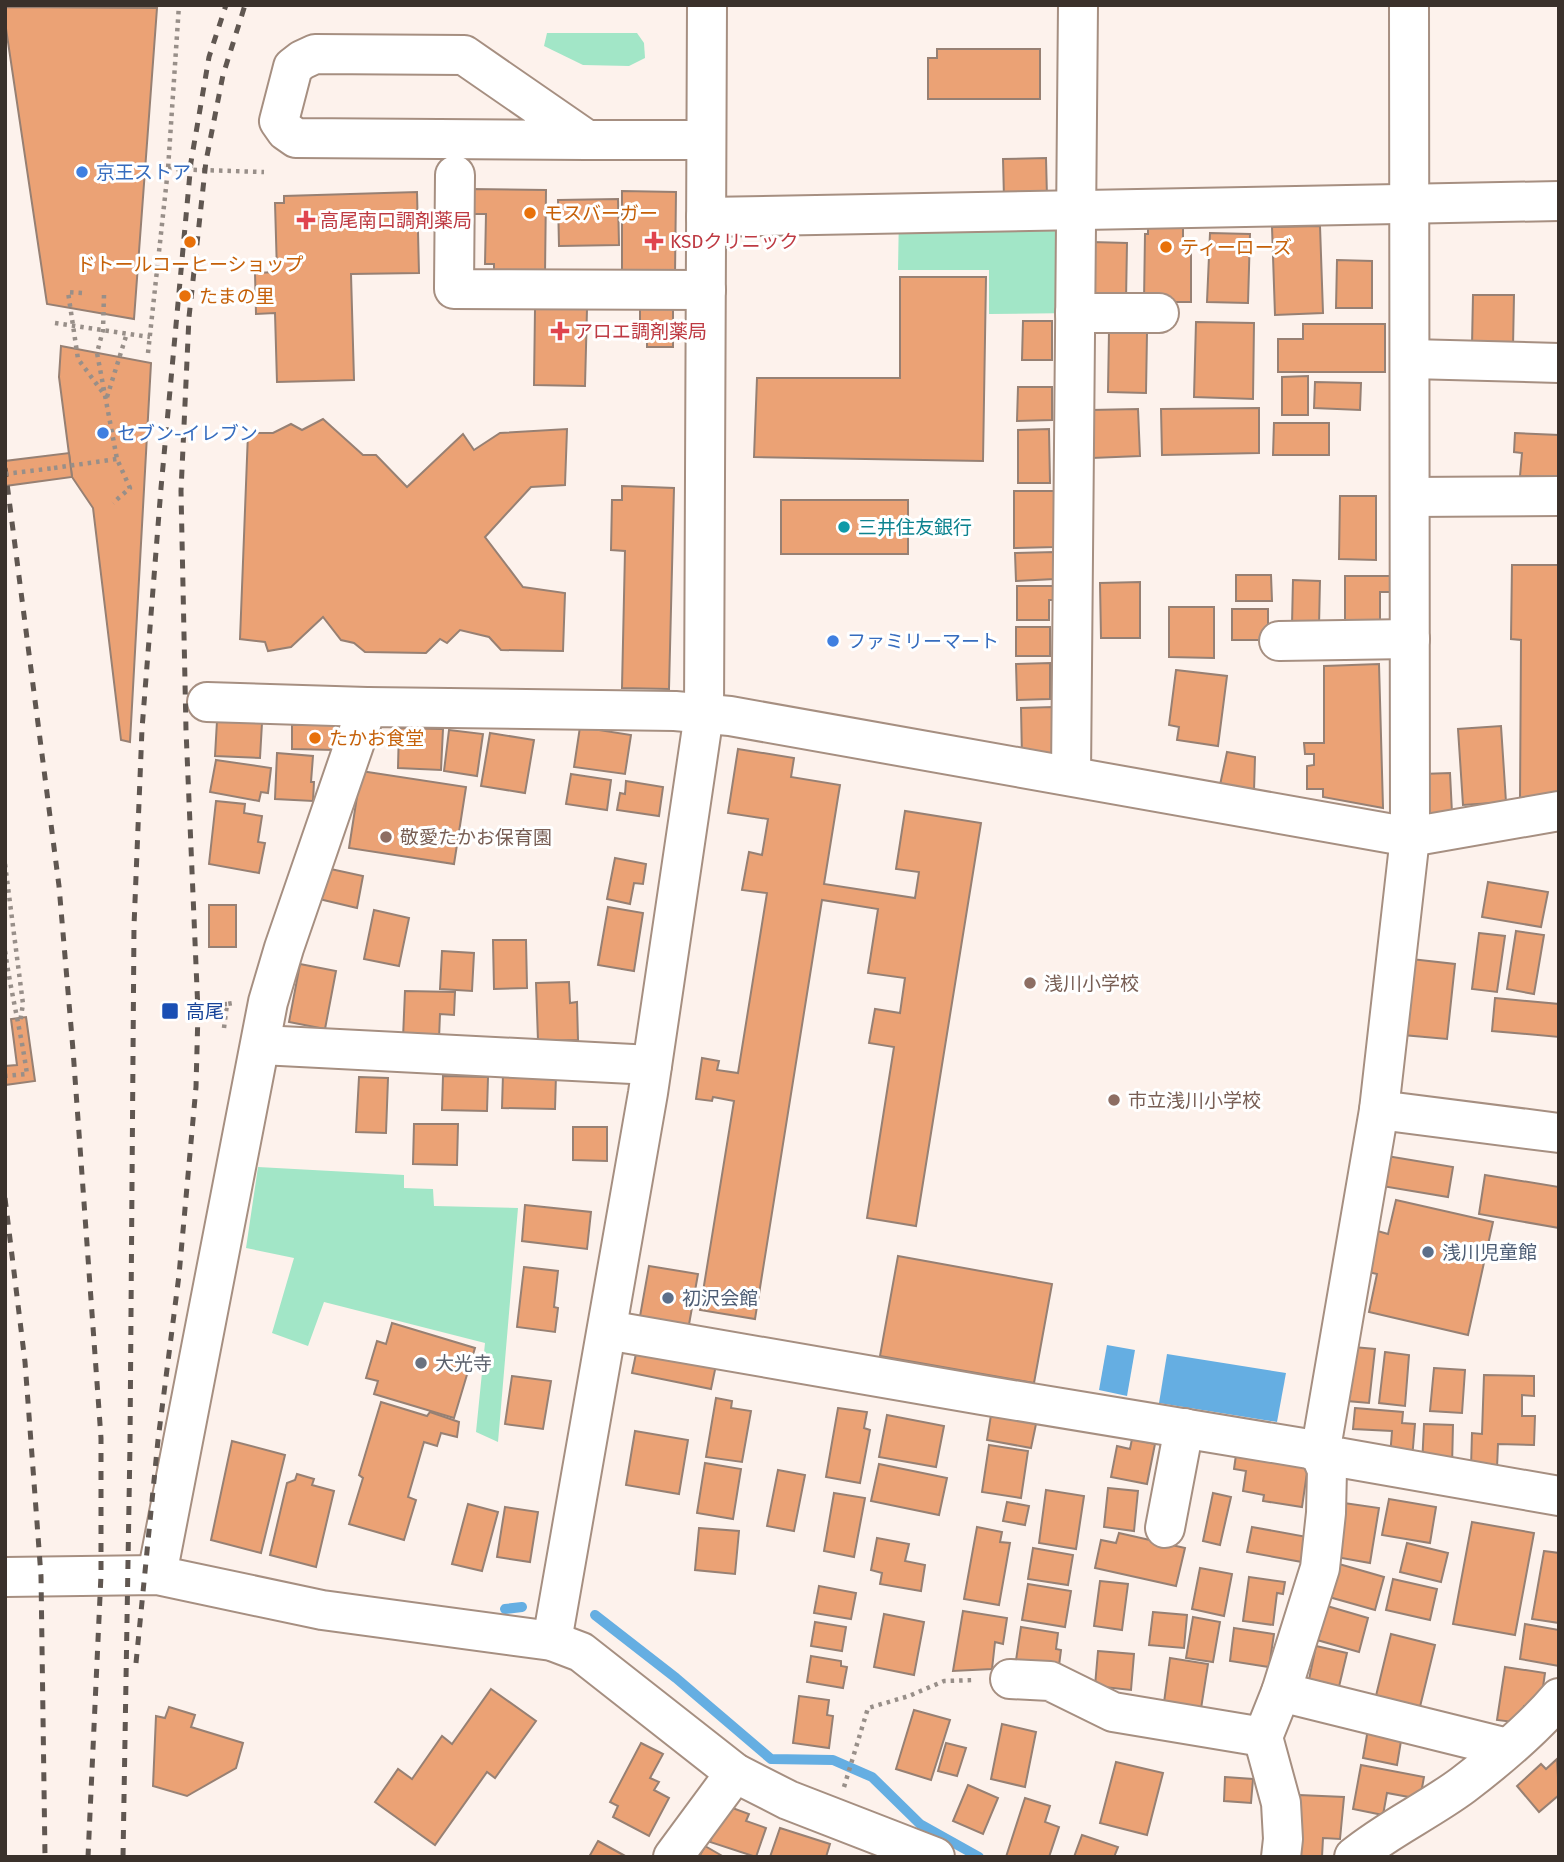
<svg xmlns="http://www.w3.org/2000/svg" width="1564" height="1862" font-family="'Fira Sans','Noto Sans JP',sans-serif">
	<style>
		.green { fill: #a2e6c7 }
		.water { fill: #65aee2 }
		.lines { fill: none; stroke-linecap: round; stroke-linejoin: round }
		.stream { stroke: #65aee2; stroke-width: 10 }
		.building { fill: #eba275; stroke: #978073; stroke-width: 2 }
		.minor-casing { stroke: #a68f81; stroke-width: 42 }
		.path { stroke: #988f89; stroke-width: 4.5; stroke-dasharray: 3.5 5; stroke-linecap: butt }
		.minor { stroke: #fff; stroke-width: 38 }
		.rail { stroke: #605751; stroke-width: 5; stroke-dasharray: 9 9; stroke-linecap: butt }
		.path-bridge { stroke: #988f89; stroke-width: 4.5; stroke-dasharray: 3.5 5; stroke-linecap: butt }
		.shop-dot { fill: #3f7fe0; stroke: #fff; stroke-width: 2.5 }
		.food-dot { fill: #e8710a; stroke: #fff; stroke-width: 2.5 }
		.health-dot { fill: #e0444e; stroke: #fff; stroke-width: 2.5 }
		.culture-dot { fill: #0f9aa8; stroke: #fff; stroke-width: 2.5 }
		.education-dot { fill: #8d6e63; stroke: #fff; stroke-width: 2.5 }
		.transit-dot { fill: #1a4fb4; stroke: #fff; stroke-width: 2.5 }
		.service-dot { fill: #5c6f8a; stroke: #fff; stroke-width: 2.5 }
		.worship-dot { fill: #6b7280; stroke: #fff; stroke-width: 2.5 }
		.labels { text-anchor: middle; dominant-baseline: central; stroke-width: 6; stroke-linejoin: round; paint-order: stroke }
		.shop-label { font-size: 19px; fill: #366cbe; stroke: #fff; text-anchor: start }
		.food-label { font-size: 19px; fill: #c56008; stroke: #fff; text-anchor: start }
		.health-label { font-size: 19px; fill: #be3a42; stroke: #fff; text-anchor: start }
		.culture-label { font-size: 19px; fill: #0d838f; stroke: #fff; text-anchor: start }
		.education-label { font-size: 19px; fill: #785e54; stroke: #fff; text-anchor: start }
		.transit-label { font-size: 19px; fill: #164399; stroke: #fff; text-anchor: start }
		.service-label { font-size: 19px; fill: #4e5e75; stroke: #fff; text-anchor: start }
		.worship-label { font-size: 19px; fill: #5b616d; stroke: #fff; text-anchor: start }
	</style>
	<rect width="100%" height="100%" fill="#fdf2ec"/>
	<g class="green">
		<polygon points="547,33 637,33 644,43 645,58 629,66 583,65 544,46"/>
		<polygon points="1076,211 1075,313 989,314 989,270 898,270 899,213"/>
		<polygon points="258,1167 404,1175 404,1188 433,1189 434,1206 518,1208 498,1442 476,1432 485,1343 324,1302 308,1346 272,1333 294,1258 246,1248"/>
	</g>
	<g class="water">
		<polygon points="1107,1345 1135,1350 1127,1396 1099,1390"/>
		<polygon points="1167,1354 1286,1373 1277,1422 1159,1403"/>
	</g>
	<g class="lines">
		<g class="stream">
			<polyline points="505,1609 522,1607"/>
			<polyline points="595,1615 676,1678 771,1759 833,1760 872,1777 920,1824 979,1857"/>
		</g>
	</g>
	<g class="building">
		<polygon points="5,7 157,8 134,319 47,304 5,22"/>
		<polygon points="937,49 1040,49 1040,99 928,99 928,58 937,58"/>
		<polygon points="1046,158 1047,197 1004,198 1003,159"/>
		<polygon points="470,189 546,190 545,275 494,275 494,264 485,264 486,214 469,214"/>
		<polygon points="622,191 676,192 675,275 622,275"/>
		<polygon points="417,192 419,273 351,274 354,380 277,382 275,313 256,314 255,273 277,272 275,203 284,203 284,196"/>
		<polygon points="618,199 619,245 559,246 558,200"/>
		<polygon points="1148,223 1183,223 1183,238 1191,238 1191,302 1144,302 1145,234 1148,234"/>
		<polygon points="1320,226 1323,313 1275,315 1272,227"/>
		<polygon points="1210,233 1250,234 1248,303 1207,302"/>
		<polygon points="1092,242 1127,243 1126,301 1091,300"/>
		<polygon points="1337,260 1372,261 1372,308 1336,308"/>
		<polygon points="900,277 986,277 983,461 754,457 757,378 900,378"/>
		<polygon points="1473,295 1514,295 1513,347 1472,346"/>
		<polygon points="640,308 673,308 673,347 647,347 647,325 640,325"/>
		<polygon points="535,309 587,309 585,386 534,385"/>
		<polygon points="1023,321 1052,321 1052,360 1022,360"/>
		<polygon points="1196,322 1254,323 1253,399 1194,397"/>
		<polygon points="1303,324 1385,324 1385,372 1278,372 1278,339 1303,339"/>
		<polygon points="1109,331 1147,332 1146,393 1108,392"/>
		<polygon points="61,346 151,363 130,742 121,740 93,508 72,477 59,377"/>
		<polygon points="1308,376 1308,415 1282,415 1282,377"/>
		<polygon points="1315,382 1361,383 1360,410 1314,408"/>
		<polygon points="1018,387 1052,387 1052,420 1017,421"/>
		<polygon points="1259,408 1259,453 1162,455 1161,409"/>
		<polygon points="1138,409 1140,456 1092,458 1091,410"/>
		<polygon points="323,419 363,455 376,455 407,487 463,434 474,450 500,433 567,429 565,485 531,487 485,537 523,587 565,593 563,651 501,650 489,637 460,630 447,643 440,639 426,653 365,652 354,643 341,640 323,617 291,647 268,651 265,642 240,639 248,433 273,433 291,424 302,430"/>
		<polygon points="1274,423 1329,423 1329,455 1273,455"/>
		<polygon points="1049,429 1050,483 1018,483 1018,430"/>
		<polygon points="1515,433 1559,435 1559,477 1520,476 1522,453 1514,452"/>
		<polygon points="69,453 72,477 5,486 5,461"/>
		<polygon points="622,486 674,488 669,689 622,688 625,551 611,550 612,500 622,500"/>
		<polygon points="1014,491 1054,491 1055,547 1014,548"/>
		<polygon points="1340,496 1376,496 1376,560 1339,559"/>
		<rect x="781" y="500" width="127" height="54"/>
		<polygon points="1054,552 1054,579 1016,581 1015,553"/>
		<polygon points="1512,565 1559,565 1559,793 1520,800 1521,640 1511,639"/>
		<polygon points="1236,575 1271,575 1272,601 1236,601"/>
		<polygon points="1345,576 1392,576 1392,592 1380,592 1380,627 1345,627"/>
		<polygon points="1293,580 1320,581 1319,626 1292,625"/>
		<polygon points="1140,582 1140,638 1101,638 1100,583"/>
		<polygon points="1017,586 1059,586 1059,600 1049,600 1049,620 1017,620"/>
		<polygon points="1169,607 1214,607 1214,658 1169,657"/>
		<rect x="1232" y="609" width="36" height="31"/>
		<rect x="1016" y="627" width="34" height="29"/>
		<polygon points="1050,663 1050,699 1017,700 1016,664"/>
		<polygon points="1379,664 1383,808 1323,797 1323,789 1307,789 1307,766 1314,765 1314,754 1305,754 1304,743 1324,743 1324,666"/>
		<polygon points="1176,670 1227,676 1218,746 1177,740 1179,727 1169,725"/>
		<polygon points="1052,707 1053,758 1022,759 1021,708"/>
		<polygon points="217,721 262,723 260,758 215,756"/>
		<polygon points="335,724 335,750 292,749 292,725"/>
		<polygon points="1501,726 1506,802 1463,805 1458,729"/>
		<polygon points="580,727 631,735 625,774 574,767"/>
		<polygon points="399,728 443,729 441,770 398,768"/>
		<polygon points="449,730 483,734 477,776 444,771"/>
		<polygon points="490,733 534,740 525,793 481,786"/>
		<polygon points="738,749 794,758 791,777 840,785 824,884 915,898 919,872 896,869 905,811 981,823 916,1226 867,1218 894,1047 869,1043 875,1009 900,1013 905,978 868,973 878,909 822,900 755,1319 700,1310 734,1101 713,1097 712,1101 696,1099 702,1058 719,1061 717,1070 738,1073 767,893 742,890 749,852 762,855 768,819 728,813"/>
		<polygon points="1227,752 1255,757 1254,791 1220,785"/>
		<polygon points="277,753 313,756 311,782 314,782 313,801 275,799"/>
		<polygon points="216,760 271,768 268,793 261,792 259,801 210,792"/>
		<polygon points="361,771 466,787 454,864 349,848"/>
		<polygon points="1450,773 1452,813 1423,815 1421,774"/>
		<polygon points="571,774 611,780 607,810 566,804"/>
		<polygon points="626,781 663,787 659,816 617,810 620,793 625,794"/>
		<polygon points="216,801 245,804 244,813 262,816 258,842 265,843 259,873 209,864"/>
		<polygon points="615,858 646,864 643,884 634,883 630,904 607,899"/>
		<polygon points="326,868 363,876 357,908 319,899"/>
		<polygon points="1488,882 1548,892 1541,927 1482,917"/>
		<rect x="209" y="905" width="27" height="42"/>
		<polygon points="608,907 643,913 634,971 598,965"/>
		<polygon points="374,910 409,918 399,966 364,959"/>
		<polygon points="1516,931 1544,935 1534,994 1507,989"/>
		<polygon points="1479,933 1505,936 1497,992 1472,989"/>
		<polygon points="493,940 526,940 527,988 494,989"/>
		<polygon points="442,951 474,953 472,991 440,989"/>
		<polygon points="1411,959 1455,964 1447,1039 1403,1035"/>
		<polygon points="300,964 336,971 325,1029 289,1022"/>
		<polygon points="569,982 570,1003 577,1002 578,1040 538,1041 536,983"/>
		<polygon points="405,991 455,992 454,1015 440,1014 439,1039 403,1038"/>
		<polygon points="1495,998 1559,1004 1559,1037 1492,1031"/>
		<polygon points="26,1017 35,1081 5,1085 5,1066 17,1065 11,1019"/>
		<polygon points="503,1074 556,1075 555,1109 502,1108"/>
		<polygon points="443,1076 488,1077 487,1111 442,1110"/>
		<polygon points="359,1077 388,1078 386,1133 356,1132"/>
		<polygon points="414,1124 458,1124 457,1165 413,1164"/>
		<polygon points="573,1127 607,1127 607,1161 573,1160"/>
		<polygon points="1387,1156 1453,1167 1448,1197 1382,1186"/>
		<polygon points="1485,1175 1559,1187 1559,1228 1479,1214"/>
		<polygon points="1396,1200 1493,1222 1468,1335 1369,1312 1377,1274 1364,1271 1374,1230 1388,1234"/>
		<polygon points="525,1205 591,1212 587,1249 522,1241"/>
		<polygon points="898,1256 1052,1284 1034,1383 880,1356"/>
		<polygon points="649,1266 698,1274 688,1330 639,1322"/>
		<polygon points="524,1267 558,1271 554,1307 558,1308 555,1332 517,1327"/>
		<polygon points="392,1323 475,1348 454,1418 374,1394 378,1381 366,1378 377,1341 386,1344"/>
		<polygon points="1353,1347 1375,1349 1369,1403 1347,1401"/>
		<polygon points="637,1349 716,1365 711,1389 632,1373"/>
		<polygon points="1385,1352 1409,1355 1405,1406 1379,1403"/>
		<polygon points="1434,1368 1465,1370 1462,1413 1430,1411"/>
		<polygon points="1484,1375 1534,1376 1534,1396 1522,1395 1522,1416 1535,1416 1534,1445 1498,1444 1497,1468 1471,1467 1472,1433 1482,1434"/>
		<polygon points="512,1376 551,1381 543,1429 505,1424"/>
		<polygon points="716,1398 732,1401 731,1408 751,1411 742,1462 706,1457"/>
		<polygon points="381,1402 427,1416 430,1412 459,1422 457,1437 441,1433 437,1446 424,1442 408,1497 416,1500 404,1540 349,1524 363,1478 359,1475"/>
		<polygon points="838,1408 867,1412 864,1428 870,1430 860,1483 826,1477"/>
		<polygon points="1355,1408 1403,1412 1402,1423 1415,1424 1412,1459 1390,1457 1392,1431 1353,1429"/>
		<polygon points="887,1415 944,1426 936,1467 879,1457"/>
		<polygon points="991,1415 1036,1424 1031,1448 987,1440"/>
		<polygon points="1424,1424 1453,1425 1452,1467 1422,1466"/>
		<polygon points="635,1431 688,1440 679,1494 626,1485"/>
		<polygon points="1132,1439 1155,1444 1147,1484 1111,1477 1117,1446 1130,1449"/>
		<polygon points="232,1441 285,1455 261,1553 211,1540"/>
		<polygon points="989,1445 1028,1451 1021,1498 982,1492"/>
		<polygon points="1236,1455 1308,1466 1302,1507 1263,1501 1264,1495 1243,1491 1246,1471 1234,1469"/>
		<polygon points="705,1463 741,1469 733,1519 697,1513"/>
		<polygon points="879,1464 947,1478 939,1515 871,1501"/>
		<polygon points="778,1470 805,1475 794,1531 767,1526"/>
		<polygon points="297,1474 314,1479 312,1485 334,1491 316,1567 270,1555 287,1483 295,1480"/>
		<polygon points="1108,1488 1138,1491 1134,1531 1104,1527"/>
		<polygon points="1046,1490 1084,1496 1076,1549 1039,1543"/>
		<polygon points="834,1493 865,1498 854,1557 824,1551"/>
		<polygon points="1213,1493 1231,1497 1220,1545 1203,1541"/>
		<polygon points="1389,1499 1436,1507 1430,1543 1382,1535"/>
		<polygon points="1007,1502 1029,1506 1025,1525 1003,1521"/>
		<polygon points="1344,1503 1379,1508 1370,1563 1336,1557"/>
		<polygon points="468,1504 498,1512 482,1571 452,1564"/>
		<polygon points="505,1507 538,1512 530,1562 497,1557"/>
		<polygon points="1472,1522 1534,1533 1515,1635 1453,1624"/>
		<polygon points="977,1527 1002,1532 1000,1542 1010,1543 999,1605 964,1599"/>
		<polygon points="1252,1527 1307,1537 1302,1562 1247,1552"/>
		<polygon points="699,1528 739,1531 735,1574 695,1570"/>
		<polygon points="1119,1533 1185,1548 1176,1586 1095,1568 1101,1540 1116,1543"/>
		<polygon points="877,1538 909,1544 905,1561 925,1565 921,1591 880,1584 882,1573 871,1570"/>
		<polygon points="1407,1543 1448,1553 1441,1582 1400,1572"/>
		<polygon points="1033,1548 1073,1555 1068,1585 1028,1579"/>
		<polygon points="1544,1551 1559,1553 1559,1623 1532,1619"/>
		<polygon points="1339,1564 1384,1577 1375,1610 1329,1597"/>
		<polygon points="1200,1568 1232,1574 1224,1616 1192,1609"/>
		<polygon points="1249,1577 1285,1582 1283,1594 1277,1593 1273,1625 1243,1621"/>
		<polygon points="1393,1579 1437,1589 1430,1620 1386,1610"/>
		<polygon points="1100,1581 1128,1584 1122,1630 1094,1626"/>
		<polygon points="1028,1584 1071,1591 1065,1627 1022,1620"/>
		<polygon points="819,1586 856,1593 851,1619 814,1613"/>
		<polygon points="1327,1606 1368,1618 1359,1652 1317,1640"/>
		<polygon points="963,1611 1007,1618 1003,1644 995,1642 992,1669 953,1671"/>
		<polygon points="1153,1612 1187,1615 1184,1648 1149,1645"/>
		<polygon points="884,1614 924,1622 914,1675 874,1667"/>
		<polygon points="1193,1617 1220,1622 1213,1662 1186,1658"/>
		<polygon points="815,1622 846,1627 842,1651 811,1646"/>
		<polygon points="1525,1624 1559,1630 1559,1666 1520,1659"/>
		<polygon points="1021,1627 1058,1633 1056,1649 1061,1650 1058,1673 1015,1667"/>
		<polygon points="1234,1628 1274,1634 1269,1667 1230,1661"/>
		<polygon points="1391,1634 1435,1645 1418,1715 1374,1704"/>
		<polygon points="1316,1646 1347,1653 1337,1695 1307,1689"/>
		<polygon points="1098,1651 1134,1654 1131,1690 1095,1686"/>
		<polygon points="811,1656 841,1661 841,1666 847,1667 843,1688 807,1682"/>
		<polygon points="1170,1658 1208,1664 1200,1715 1163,1710"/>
		<polygon points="1505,1667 1545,1673 1540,1708 1524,1706 1521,1723 1497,1720"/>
		<polygon points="491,1689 536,1721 495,1778 487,1772 435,1845 375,1802 398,1769 412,1779 442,1736 452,1744"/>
		<polygon points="799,1696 829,1700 827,1715 833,1716 829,1748 793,1743"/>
		<polygon points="169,1707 195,1715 191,1727 243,1743 236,1768 187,1796 153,1786 156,1716 165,1718"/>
		<polygon points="914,1710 950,1720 931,1780 896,1769"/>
		<polygon points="1002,1724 1036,1732 1025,1787 991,1779"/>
		<polygon points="1368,1729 1402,1735 1397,1765 1363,1758"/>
		<polygon points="641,1743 663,1754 650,1778 659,1782 654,1790 669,1798 649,1836 613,1817 618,1806 610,1802"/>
		<polygon points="946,1743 966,1748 957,1776 938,1771"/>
		<polygon points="1557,1759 1559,1795 1539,1812 1517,1786 1541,1764 1546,1769"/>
		<polygon points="1116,1762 1163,1773 1147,1835 1100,1823"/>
		<polygon points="1361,1765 1424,1777 1420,1799 1387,1793 1383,1815 1353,1809"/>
		<polygon points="1225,1777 1253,1779 1251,1803 1224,1801"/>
		<polygon points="968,1785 998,1798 983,1834 953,1821"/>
		<polygon points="1299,1795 1344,1797 1340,1839 1323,1838 1322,1857 1295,1857"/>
		<polygon points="1025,1798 1050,1806 1045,1822 1059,1827 1049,1857 1006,1857"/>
		<polygon points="727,1806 749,1814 746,1821 766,1828 756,1857 710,1842 720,1816"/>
		<polygon points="780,1828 830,1844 826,1857 770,1857"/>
		<polygon points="1082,1835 1118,1847 1114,1857 1074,1857"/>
		<polygon points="598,1841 627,1857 589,1857"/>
		<polygon points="705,1846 724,1857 699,1857"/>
	</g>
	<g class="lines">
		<g class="minor-casing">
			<g id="minor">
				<polyline points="1409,5 1410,837 1379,1110 1320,1454 1559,1496"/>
				<polygon points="315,54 464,55 587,140 296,138 286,131 279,121 293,67 302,60"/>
				<polyline points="587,140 706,140"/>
				<polyline points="455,175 454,289 706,290"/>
				<polyline points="706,217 1559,201"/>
				<polyline points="1075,313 1159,313"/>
				<polyline points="1411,359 1559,363"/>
				<polyline points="1410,497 1559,496"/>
				<polyline points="1279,641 1410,639"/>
				<polyline points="207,702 367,707"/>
				<polyline points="1071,775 1078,5"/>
				<polyline points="261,1045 652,1065"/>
				<polyline points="1379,1110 1559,1133"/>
				<polyline points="607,1330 982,1395 1309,1449 1320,1454 1327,1470 1326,1513 1320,1568 1281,1692 1263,1737 1281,1803 1283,1839 1281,1857"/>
				<polyline points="1165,1528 1184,1428"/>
				<polyline points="157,1575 268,1002 284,948 367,707 675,711 730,716 1410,837 1559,811"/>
				<polyline points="5,1577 157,1575 322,1610 552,1641 581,1652 735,1773 788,1800 935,1857"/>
				<polyline points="552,1641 648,1093 704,714 707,5"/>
				<polyline points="1010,1679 1050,1681 1113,1712 1263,1737"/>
				<polyline points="1281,1692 1507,1748"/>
				<polyline points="673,1857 735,1773"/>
				<path d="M 1354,1857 C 1388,1829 1428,1811 1463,1785 C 1497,1759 1531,1731 1559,1698"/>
			</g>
		</g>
		<g class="path">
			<polyline points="168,169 264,172"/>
			<polyline points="104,295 103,330 97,353 117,459 130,488 113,503"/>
			<polyline points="55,323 150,337"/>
			<polyline points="148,353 168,169 179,5"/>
			<polyline points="107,397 127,333"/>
			<polyline points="54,468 117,459"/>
			<polyline points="5,864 23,1004 20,1022"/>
			<path d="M 5,951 C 11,993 21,1032 27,1074 L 5,1076"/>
			<polyline points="207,1005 227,1004"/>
			<polyline points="224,1028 227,1004 233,1003"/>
			<polyline points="844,1787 868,1708 909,1696 944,1681 975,1680"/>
		</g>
		<use href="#minor" class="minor"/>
		<g class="rail">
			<polyline points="5,468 59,886 73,1050 101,1438 101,1575 88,1857"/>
			<polyline points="5,1198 25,1362 41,1576 45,1857"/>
			<polyline points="136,1663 158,1440 179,1275 196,1087 198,1012 186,730 181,491 189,317 206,161 223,75 245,5"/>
			<polyline points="123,1857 130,1444 134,926 142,729 161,488 191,162 209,57 226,5"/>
		</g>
		<g class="path-bridge">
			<polyline points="82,293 68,292 78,359 107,398"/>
			<polyline points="5,474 54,468"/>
		</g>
	</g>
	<g class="shop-dot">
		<circle cx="82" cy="172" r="7"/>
		<circle cx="103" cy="433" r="7"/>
		<circle cx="833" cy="641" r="7"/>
	</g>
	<g class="food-dot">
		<circle cx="530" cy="213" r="7"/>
		<circle cx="190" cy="242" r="7"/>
		<circle cx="1166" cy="247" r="7"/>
		<circle cx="185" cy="296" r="7"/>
		<circle cx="315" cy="738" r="7"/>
	</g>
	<g class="health-dot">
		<path d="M302.5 209.5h7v7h7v7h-7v7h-7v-7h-7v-7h7z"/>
		<path d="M650.5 230.5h7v7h7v7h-7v7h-7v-7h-7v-7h7z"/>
		<path d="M556.5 320.5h7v7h7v7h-7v7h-7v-7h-7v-7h7z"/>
	</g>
	<circle class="culture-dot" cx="844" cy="527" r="7"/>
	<g class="education-dot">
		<circle cx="386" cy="837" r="7"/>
		<circle cx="1030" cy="983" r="7"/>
		<circle cx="1114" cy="1100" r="7"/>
	</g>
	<rect class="transit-dot" x="161" y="1002" width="18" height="18" rx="3.5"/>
	<g class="service-dot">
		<circle cx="1428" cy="1252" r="7"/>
		<circle cx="668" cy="1298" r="7"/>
	</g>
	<circle class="worship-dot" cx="421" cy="1363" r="7"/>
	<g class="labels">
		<g class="shop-label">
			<text x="96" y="172">京王ストア</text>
			<text x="117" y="433">セブン-イレブン</text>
			<text x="847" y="641">ファミリーマート</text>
		</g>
		<g class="food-label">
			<text x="544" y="213">モスバーガー</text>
			<text x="1180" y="247">ティーローズ</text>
			<text x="190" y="264" text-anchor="middle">ドトールコーヒーショップ</text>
			<text x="199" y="296">たまの里</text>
			<text x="329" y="738">たかお食堂</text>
		</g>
		<g class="health-label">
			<text x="320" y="220">高尾南口調剤薬局</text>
			<text x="670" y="241">KSDクリニック</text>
			<text x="574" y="331">アロエ調剤薬局</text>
		</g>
		<g class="culture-label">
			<text x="858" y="527">三井住友銀行</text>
		</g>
		<g class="education-label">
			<text x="400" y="837">敬愛たかお保育園</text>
			<text x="1044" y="983">浅川小学校</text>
			<text x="1128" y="1100">市立浅川小学校</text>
		</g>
		<g class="transit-label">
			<text x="186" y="1011">高尾</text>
		</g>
		<g class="service-label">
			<text x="1442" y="1252">浅川児童館</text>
			<text x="682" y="1298">初沢会館</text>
		</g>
		<g class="worship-label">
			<text x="435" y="1363">大光寺</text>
		</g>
	</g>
	<rect width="1564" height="1862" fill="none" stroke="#3a312b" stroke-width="14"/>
</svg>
